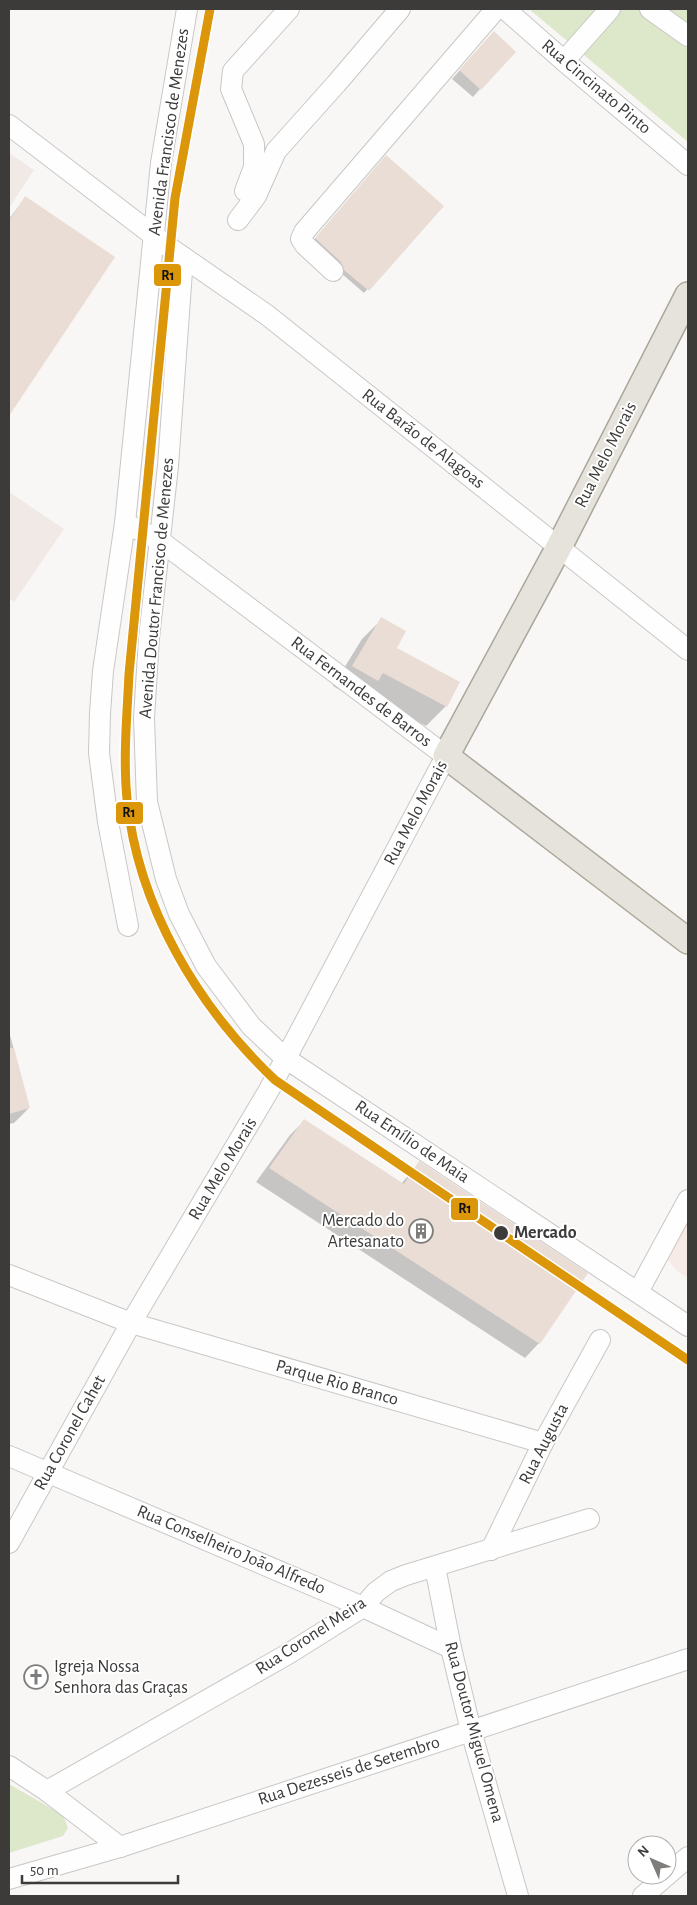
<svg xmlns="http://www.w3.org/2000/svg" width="697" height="1905" font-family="'Alegreya Sans',sans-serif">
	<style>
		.built { fill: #f1e9e5 }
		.education { fill: #f7ebe8 }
		.green { fill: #dde8cb }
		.shadow { fill: #0003 }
		.building { fill: #eaddd5 }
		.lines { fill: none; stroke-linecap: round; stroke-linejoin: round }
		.minor-casing { stroke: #c9c7c6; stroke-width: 22 }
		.major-casing { stroke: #aba69a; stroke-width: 28 }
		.minor { stroke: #fefefe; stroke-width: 20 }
		.major { stroke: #e5e3dc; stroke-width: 25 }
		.rail-1-casing { stroke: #fff; stroke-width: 12 }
		.rail-1 { stroke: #db9609; stroke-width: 9 }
		.stop-dot { fill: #3d3b3a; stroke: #fff; stroke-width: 2 }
		.labels { text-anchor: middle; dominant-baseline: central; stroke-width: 4; stroke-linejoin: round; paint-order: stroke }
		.street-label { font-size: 18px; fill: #3d3b3a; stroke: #fff }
		.poi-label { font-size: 18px; fill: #3d3b3a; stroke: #fff; text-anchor: end }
		.stop-label { font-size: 18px; font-weight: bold; fill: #3d3b3a; stroke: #fff; text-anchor: start }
		.line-badge { stroke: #fff; stroke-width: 2 }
		.pale-badge-label { font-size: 14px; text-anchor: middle; font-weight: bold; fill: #111 }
	</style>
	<rect width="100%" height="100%" fill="#f9f7f5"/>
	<g class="built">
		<polygon points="9,153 34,170 9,208"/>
		<polygon points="9,492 64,529 14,602 9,598"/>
	</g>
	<polygon class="education" points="688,1213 688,1278 676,1270 668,1260 669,1250"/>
	<g class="green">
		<polygon points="529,9 688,9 688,142"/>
		<polygon points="9,1784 63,1815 68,1828 63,1836 9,1853"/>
	</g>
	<g class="shadow">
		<polygon points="487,40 480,89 473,97 452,79"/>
		<polygon points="383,160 442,206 364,293 341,273 312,242"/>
		<polygon points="25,198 114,257 9,414 9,219"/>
		<polygon points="382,619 395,648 446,706 426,726 364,694 357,700 333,686 362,639"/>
		<polygon points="9,1031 29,1108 14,1123 9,1124"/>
		<polygon points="304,1121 401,1184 419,1163 586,1274 539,1343 525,1358 256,1182 290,1135"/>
	</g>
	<g class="building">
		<polygon points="494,31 516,52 481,90 459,70"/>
		<polygon points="386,155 444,206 369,291 344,270 341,262 315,238"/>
		<polygon points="25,196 115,257 9,416 9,221"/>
		<polygon points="381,617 406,631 397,648 460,682 447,707 383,673 378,681 352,666"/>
		<polygon points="9,1048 14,1048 30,1108 9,1114"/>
		<polygon points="304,1119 404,1184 419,1161 588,1273 540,1344 269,1168"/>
	</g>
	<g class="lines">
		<g class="minor-casing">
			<g id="minor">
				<polyline points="505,9 564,61 688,165"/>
				<polyline points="650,9 688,36"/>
				<polyline points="564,61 610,9"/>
				<polyline points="9,125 170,248 267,315 688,650"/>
				<polyline points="245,191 254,167 254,144 231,89 233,71 289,9"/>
				<polyline points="238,220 256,196 276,151 336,84 400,9"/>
				<polyline points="183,257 168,466 149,638 144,718 147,802 166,879 179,914 206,966 251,1026 285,1058 688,1326"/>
				<polyline points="333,271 305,245 301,239 304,232 496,9"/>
				<polyline points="128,926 108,822 99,753 100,713 103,671 125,523 161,163 187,9"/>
				<polyline points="9,1275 131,1323 543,1443"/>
				<polyline points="638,1292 688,1200"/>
				<polyline points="9,1456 363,1607 451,1648"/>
				<polyline points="9,1543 131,1323 269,1090 446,756 159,540 125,523"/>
				<polyline points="491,1550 543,1443 600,1340"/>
				<polyline points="435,1567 451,1648 471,1731 518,1896"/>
				<polyline points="9,1766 47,1791 120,1847"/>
				<polyline points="47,1791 288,1654 363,1607 376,1592 391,1581 406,1575 589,1519"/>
				<polyline points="9,1879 120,1847 688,1659"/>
				<polyline points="643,1896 688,1857"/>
			</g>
		</g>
		<g class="major-casing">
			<polyline id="major" points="688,295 559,547 446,756 688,941"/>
		</g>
		<use href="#minor" class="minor"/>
		<use href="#major" class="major"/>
		<g class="rail-1-casing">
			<path id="rail-1" d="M 210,9 L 175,198 L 129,674 C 127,716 123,758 127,799 C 138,907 198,1007 275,1080 L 688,1360"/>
		</g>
		<use href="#rail-1" class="rail-1"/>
	</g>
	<defs>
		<g id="building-ring" transform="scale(1.25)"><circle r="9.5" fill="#fff" stroke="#7f7d7b" stroke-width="1.5"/><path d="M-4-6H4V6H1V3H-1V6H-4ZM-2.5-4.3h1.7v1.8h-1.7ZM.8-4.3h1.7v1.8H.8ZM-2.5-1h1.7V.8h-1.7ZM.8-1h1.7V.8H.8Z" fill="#7f7d7b"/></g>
		<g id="church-ring" transform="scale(1.25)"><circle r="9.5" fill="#fff" stroke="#7f7d7b" stroke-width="1.5"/><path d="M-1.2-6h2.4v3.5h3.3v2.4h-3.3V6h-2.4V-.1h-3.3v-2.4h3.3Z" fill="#7f7d7b"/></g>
	</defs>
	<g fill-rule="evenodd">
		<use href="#building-ring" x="421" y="1231"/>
		<use href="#church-ring" x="36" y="1677"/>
	</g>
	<circle class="stop-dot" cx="501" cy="1233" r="8"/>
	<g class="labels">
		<g class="street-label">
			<text transform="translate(596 87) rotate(40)">Rua Cincinato Pinto</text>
			<text transform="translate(169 132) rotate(-82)">Avenida Francisco de Menezes</text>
			<text transform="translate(423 439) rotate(38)">Rua Barão de Alagoas</text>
			<text transform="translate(606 455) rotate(-63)">Rua Melo Morais</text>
			<text transform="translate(157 588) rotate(-85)">Avenida Doutor Francisco de Menezes</text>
			<text transform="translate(361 692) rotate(37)">Rua Fernandes de Barros</text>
			<text transform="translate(416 813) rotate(-62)">Rua Melo Morais</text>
			<text transform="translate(412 1142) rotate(34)">Rua Emílio de Maia</text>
			<text transform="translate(223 1169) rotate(-59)">Rua Melo Morais</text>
			<text transform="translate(337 1383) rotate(16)">Parque Rio Branco</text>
			<text transform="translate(70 1433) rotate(-61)">Rua Coronel Cahet</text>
			<text transform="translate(544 1444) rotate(-63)">Rua Augusta</text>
			<text transform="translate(231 1550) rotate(23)">Rua Conselheiro João Alfredo</text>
			<text transform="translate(311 1636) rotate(-33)">Rua Coronel Meira</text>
			<text transform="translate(474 1732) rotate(75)">Rua Doutor Miguel Omena</text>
			<text transform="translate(349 1771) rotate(-18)">Rua Dezesseis de Setembro</text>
		</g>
		<g class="poi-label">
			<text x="404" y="1221">Mercado do<tspan x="404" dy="21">Artesanato</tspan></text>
			<text x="54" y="1667" text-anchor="start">Igreja Nossa<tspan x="54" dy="21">Senhora das Graças</tspan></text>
		</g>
		<g class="stop-label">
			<text x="514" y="1233">Mercado</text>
		</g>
	</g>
	<g class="line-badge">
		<rect x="153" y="263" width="29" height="24" rx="5" fill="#db9609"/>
		<rect x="115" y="801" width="29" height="24" rx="5" fill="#db9609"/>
		<rect x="450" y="1197" width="29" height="24" rx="5" fill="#db9609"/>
	</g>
	<g class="pale-badge-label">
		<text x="168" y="280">R1</text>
		<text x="129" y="817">R1</text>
		<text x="465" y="1213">R1</text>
	</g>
	<rect width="697" height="1905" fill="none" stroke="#3d3b3a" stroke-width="20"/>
	<g transform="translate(652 1860) rotate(315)"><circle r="24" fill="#ffffff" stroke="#b1b1b0"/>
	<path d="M0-4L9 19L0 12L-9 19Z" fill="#7f7d7b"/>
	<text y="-8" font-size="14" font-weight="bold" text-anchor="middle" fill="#3d3b3a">N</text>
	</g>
	<path d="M22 1875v8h156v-8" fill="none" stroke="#3d3b3a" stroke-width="2.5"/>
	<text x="30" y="1875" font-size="15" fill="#3d3b3a" stroke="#ffffff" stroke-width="4" paint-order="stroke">50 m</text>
</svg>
